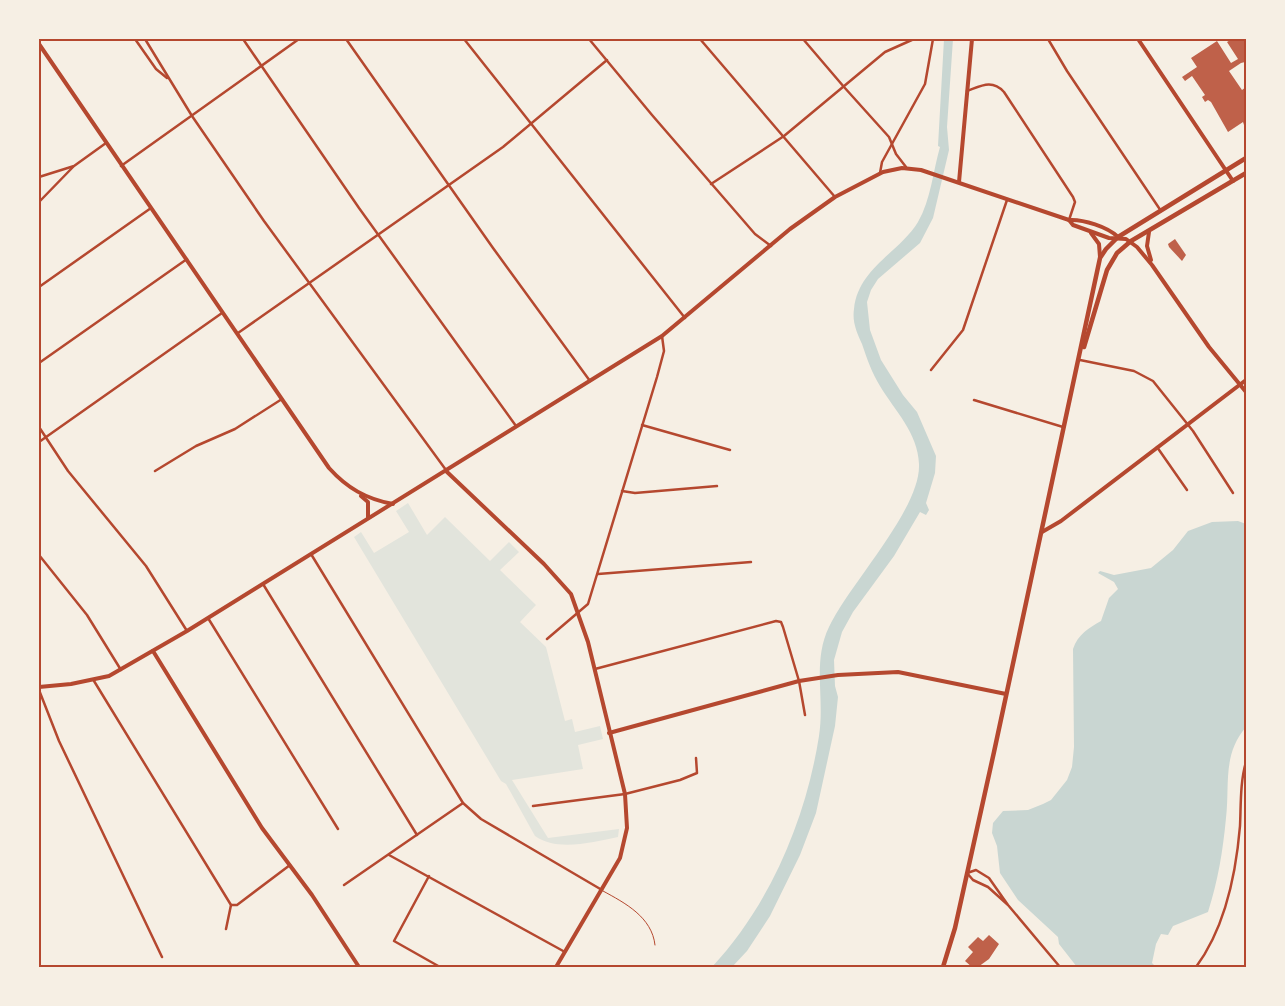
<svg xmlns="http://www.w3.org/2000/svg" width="1285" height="1006" font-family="'Exo 2',sans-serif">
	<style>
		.green { fill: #e2e4dc }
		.water { fill: #c9d6d2 }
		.building { fill: #bf614a }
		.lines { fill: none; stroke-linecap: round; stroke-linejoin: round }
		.service { stroke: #b5482f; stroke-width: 1 }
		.minor { stroke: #b5482f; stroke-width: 2.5 }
		.tertiary { stroke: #b5482f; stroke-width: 4 }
		.trunk { stroke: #b5482f; stroke-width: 4.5 }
		.neatline { fill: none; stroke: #b5482f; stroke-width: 2 }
	</style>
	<rect width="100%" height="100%" fill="#f6efe4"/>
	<path class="green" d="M 408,503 L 427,535 L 445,517 L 490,561 L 509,542 L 519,552 L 500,570 L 536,605 L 520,622 L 546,647 L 565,721 L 572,719 L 575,732 L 600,726 L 603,739 L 578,745 L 583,769 L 512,780 L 548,838 L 619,829 L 618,837 C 593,842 557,852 535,836 L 506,784 L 501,781 L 354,537 L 361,532 L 374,553 L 409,532 L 396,511 Z"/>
	<g class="water">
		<path d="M 944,39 L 953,39 L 947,127 L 949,150 L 933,218 L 920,243 L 878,279 L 871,290 L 867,302 L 870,330 L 881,360 L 903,395 L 917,412 L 936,456 L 935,473 L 926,503 L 929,510 L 926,515 L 920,512 L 894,556 L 853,612 L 842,632 L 834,660 L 835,686 L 838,697 L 835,726 L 816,813 L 800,855 L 770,916 L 747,951 L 732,967 L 712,967 C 770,905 806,819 819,736 C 825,698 812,662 829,627 C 850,583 921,509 919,464 C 918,433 895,411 880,386 C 872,373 867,359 862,344 C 857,333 852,322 854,309 C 858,268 900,252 918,222 C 931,199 933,171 940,147 L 938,146 Z"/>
		<path d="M 1238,521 L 1246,524 L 1246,727 C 1222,755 1230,785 1226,818 C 1223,850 1218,881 1208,912 L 1173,926 L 1168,935 L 1161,934 L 1156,944 L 1152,963 L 1156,967 L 1175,967 L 1077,967 L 1059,944 L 1058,937 L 1018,900 L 1000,873 L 997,846 L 992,833 L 993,823 L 1003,811 L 1028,810 L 1043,804 L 1051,800 L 1067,780 L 1072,767 L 1074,747 L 1073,649 C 1078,634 1089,628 1101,621 L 1109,598 L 1118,589 L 1114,582 L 1098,573 L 1100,571 L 1114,575 L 1151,568 L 1173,550 L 1188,531 L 1212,522 Z"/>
	</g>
	<g class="building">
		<polygon points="1232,39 1246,39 1246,64 1245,62 1241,63 1229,71 1242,90 1246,87 1246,109 1244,110 1246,123 1244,125 1243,122 1228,132 1211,102 1208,100 1205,102 1202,97 1205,95 1192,76 1185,81 1182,77 1197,67 1191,58 1217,41 1231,63 1238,59 1227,42"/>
		<polygon points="1175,239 1186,255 1182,261 1169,247 1168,244"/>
		<polygon points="989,935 999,944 989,959 978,967 972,967 965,961 973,952 968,947 978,937 983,941"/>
	</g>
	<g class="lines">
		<path class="service" d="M 603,891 C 625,903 652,917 655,945"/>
		<g class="minor">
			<polyline points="135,39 156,69 167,78"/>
			<polyline points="145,39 192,116 264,221 446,470"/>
			<polyline points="243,39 359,208 516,426"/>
			<polyline points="346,39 493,248 590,381"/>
			<polyline points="464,39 685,318"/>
			<polyline points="589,39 652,115 755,234 771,246"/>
			<polyline points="700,39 835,197"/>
			<polyline points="803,39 844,87 889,137 896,154 906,167"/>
			<polyline points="1048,39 1067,71 1161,211"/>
			<path d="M 967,91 C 981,86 992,79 1004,92 L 1073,197 L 1075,202 L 1069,220"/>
			<polyline points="121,166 299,39"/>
			<polyline points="880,173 882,162 925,84 933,39"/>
			<polyline points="39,177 74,166 106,143"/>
			<polyline points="711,184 784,136 885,52 914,39"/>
			<polyline points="39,202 73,167"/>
			<polyline points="39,287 151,208"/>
			<polyline points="238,333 503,147 607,60"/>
			<polyline points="1080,360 1134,371 1153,381 1193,431 1233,493"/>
			<polyline points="39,363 187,259"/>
			<polyline points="931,370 963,330 1007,200"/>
			<polyline points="974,400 1063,427"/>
			<polyline points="642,425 730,450"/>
			<polyline points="39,427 68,471 146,566 187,631"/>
			<polyline points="39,442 222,313"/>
			<polyline points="1157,447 1187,490"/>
			<polyline points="155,471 196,446 235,429 282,399"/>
			<polyline points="622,491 635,493 717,486"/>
			<polyline points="311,554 463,803 481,819 602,890"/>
			<polyline points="39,555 87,615 121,670"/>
			<polyline points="598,574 751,562"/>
			<polyline points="263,584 417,835"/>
			<polyline points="208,618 338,829"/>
			<polyline points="547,639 588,604 657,377 664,351 662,336"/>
			<polyline points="595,669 776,621 781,622 783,627 799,681 805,715"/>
			<polyline points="94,681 231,905 226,929"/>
			<polyline points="39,690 59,741 162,957"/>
			<polyline points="533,806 625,794 680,780 697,773 696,758"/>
			<polyline points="389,855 565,952"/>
			<polyline points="429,876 394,941 440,967"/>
			<polyline points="344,885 463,803"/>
			<polyline points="231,905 237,905 290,865"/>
			<polyline points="1008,905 988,887 973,880 967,873 976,870 989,878 1008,905 1060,967"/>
			<path d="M 1196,967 C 1225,928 1236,874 1240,826 C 1241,805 1240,782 1246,762"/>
		</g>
		<g class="tertiary">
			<polyline points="1138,39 1233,181"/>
			<path d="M 39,44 L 329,468 C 347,488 366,499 393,504"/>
			<polyline points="959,182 972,39"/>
			<polyline points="1069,220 1073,225 1109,238 1126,239 1137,247 1152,265 1209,347 1246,392"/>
			<polyline points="1149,232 1147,246 1151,260"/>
			<polyline points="1091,233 1099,244 1100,257"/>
			<polyline points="446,471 544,564 571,594 588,642 625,794 627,828 620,858 556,967"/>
			<polyline points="361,496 368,502 368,518"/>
			<polyline points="1042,532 1061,521 1246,380"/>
			<polyline points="153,651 262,828 312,895 359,967"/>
			<path d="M 39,687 L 71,684 L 109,676 L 187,631 L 662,336 L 790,229 L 835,197 L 883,172 L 902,168 L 921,170 L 1069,220 C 1083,219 1108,227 1118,237"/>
			<polyline points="609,733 799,681 838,675 898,672 1006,694"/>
		</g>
		<g class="trunk">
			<polyline points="1084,347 1107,270 1117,253 1131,241 1246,173"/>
			<polyline points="943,967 955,928 994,752 1100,258 1106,249 1118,237 1246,158"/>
		</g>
	</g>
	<rect width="1285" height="1006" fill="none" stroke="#f6efe4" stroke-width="80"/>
	<rect x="40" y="40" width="1205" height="926" class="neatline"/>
</svg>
